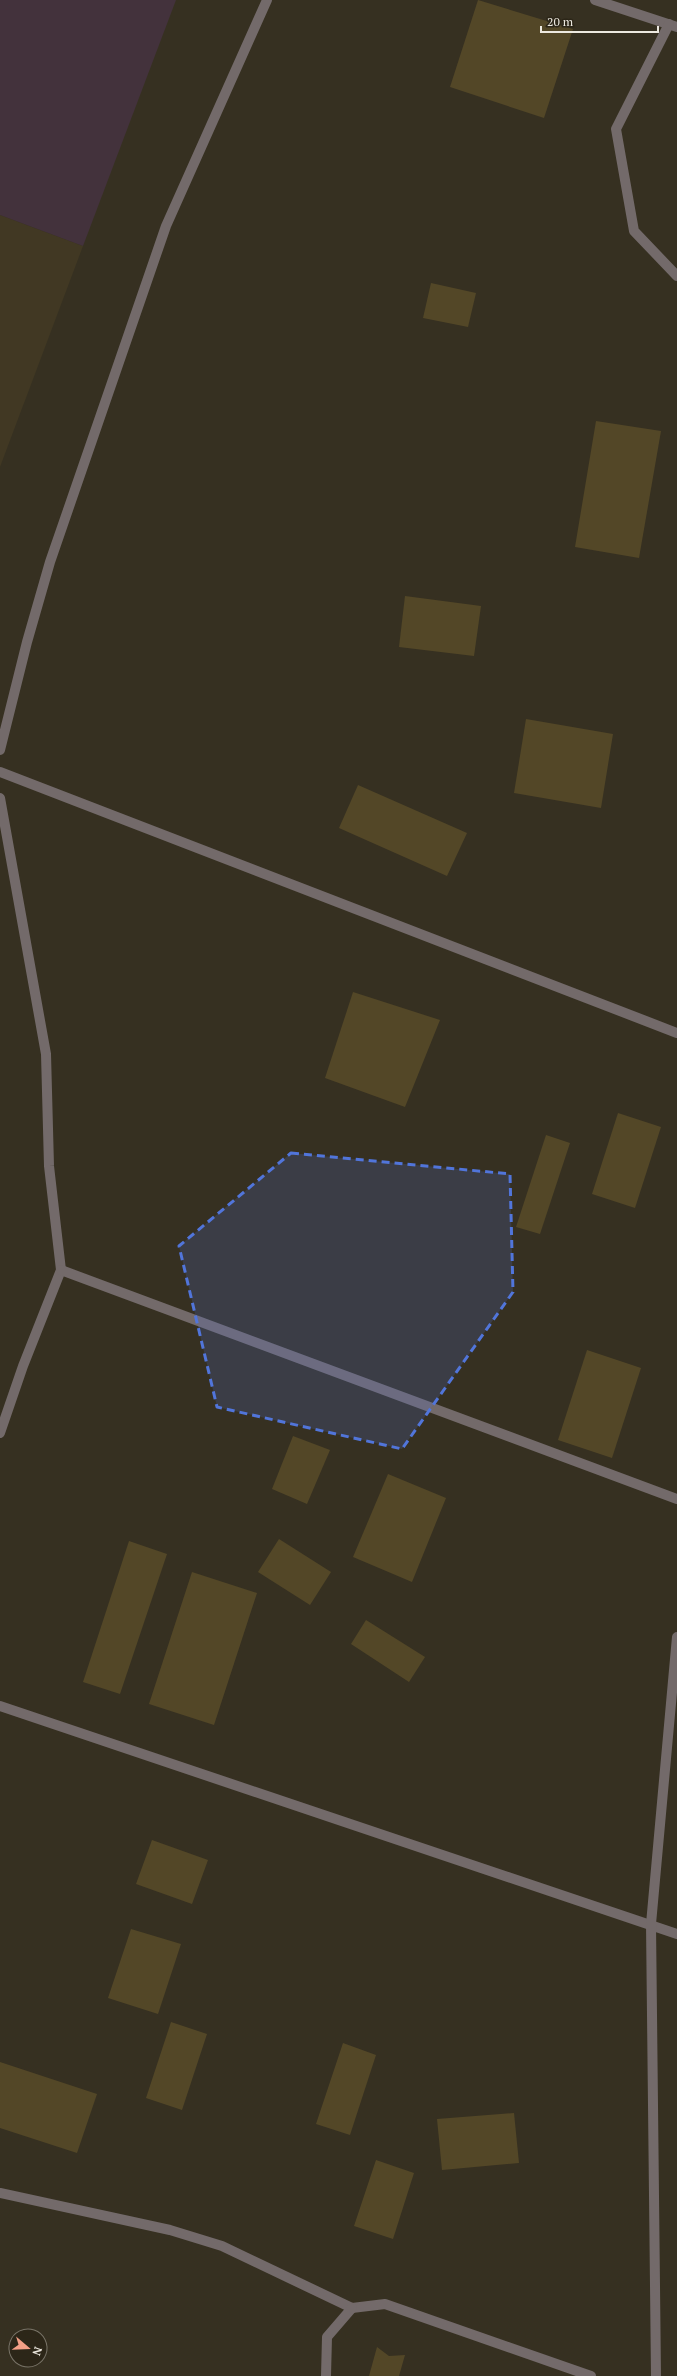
<svg xmlns="http://www.w3.org/2000/svg" width="677" height="2376" font-family="'PT Serif',serif">
	<style>
		.built { fill: #413823 }
		.education { fill: #43323c }
		.building { fill: #534727 }
		.lines { fill: none; stroke-linecap: round; stroke-linejoin: round }
		.street { stroke: #736a6a; stroke-width: 10 }
		.marked { fill: #5175da; fill-opacity: 0.2; stroke: #5175da; stroke-width: 3; stroke-dasharray: 8 5; stroke-linejoin: round }
	</style>
	<rect width="100%" height="100%" fill="#363021"/>
	<polygon class="built" points="0,215 83,246 0,467"/>
	<polygon class="education" points="0,0 176,0 83,246 0,215"/>
	<g class="building">
		<polygon points="478,0 573,29 544,118 450,87"/>
		<polygon points="431,283 476,293 468,327 423,318"/>
		<polygon points="596,421 661,431 639,558 575,547"/>
		<polygon points="405,596 481,606 474,656 399,647"/>
		<polygon points="526,719 613,734 601,808 514,793"/>
		<polygon points="358,785 467,833 447,876 339,828"/>
		<polygon points="353,992 440,1020 405,1107 325,1078"/>
		<polygon points="618,1113 661,1127 635,1208 592,1194"/>
		<polygon points="546,1135 570,1143 540,1234 516,1227"/>
		<polygon points="587,1350 641,1368 612,1458 558,1440"/>
		<polygon points="293,1436 330,1450 307,1504 272,1489"/>
		<polygon points="388,1474 446,1498 412,1582 353,1557"/>
		<polygon points="279,1539 331,1572 310,1605 258,1572"/>
		<polygon points="129,1541 167,1554 120,1694 83,1682"/>
		<polygon points="192,1572 257,1593 214,1725 149,1704"/>
		<polygon points="366,1620 425,1657 409,1682 351,1644"/>
		<polygon points="152,1840 208,1860 192,1904 136,1884"/>
		<polygon points="131,1929 181,1944 158,2014 108,1998"/>
		<polygon points="171,2022 207,2034 182,2110 146,2098"/>
		<polygon points="343,2043 376,2055 350,2135 316,2124"/>
		<polygon points="0,2062 97,2094 77,2153 0,2128"/>
		<polygon points="514,2113 519,2163 442,2170 437,2119"/>
		<polygon points="376,2160 414,2173 393,2239 354,2226"/>
		<polygon points="377,2347 389,2356 405,2355 399,2376 369,2376"/>
	</g>
	<g class="lines">
		<g class="street">
			<polyline points="595,0 677,27"/>
			<polyline points="669,24 616,129 634,231 677,276"/>
			<polyline points="0,750 27,642 50,562 166,226 267,0"/>
			<polyline points="0,772 677,1033"/>
			<polyline points="0,798 46,1054 49,1166 61,1270 23,1366 0,1433"/>
			<polyline points="61,1270 677,1499"/>
			<polyline points="0,1706 677,1934"/>
			<polyline points="0,2193 170,2230 222,2246 352,2308 385,2304 591,2376"/>
			<polyline points="326,2376 327,2337 352,2308"/>
			<polyline points="656,2376 651,1924 677,1637"/>
		</g>
	</g>
	<path class="marked" d="M 291,1153 L 510,1174 L 513,1292 L 402,1449 L 217,1407 L 179,1246 Z"/>
	<g transform="translate(28 2348) rotate(109)"><circle r="19" fill="#2c2618" stroke="#797468"/>
	<path d="M0-3L7 15L0 10L-7 15Z" fill="#f39f86"/>
	<text y="-6" font-size="11" font-weight="bold" text-anchor="middle" fill="#ede9e0">N</text>
	</g>
	<path d="M541 26v6h117v-6" fill="none" stroke="#ede9e0" stroke-width="2"/>
	<text x="547" y="26" font-size="12" fill="#ede9e0" stroke="#2c2618" stroke-width="3" paint-order="stroke">20 m</text>
</svg>
